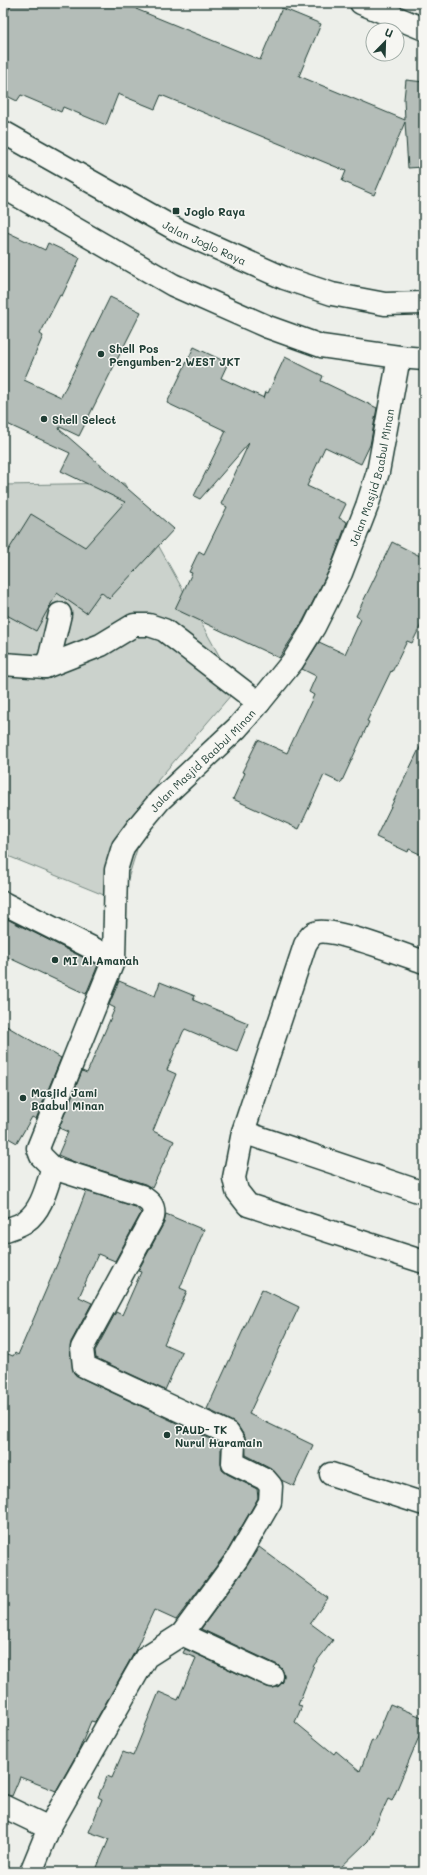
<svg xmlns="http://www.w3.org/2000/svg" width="427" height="1875" font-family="Mali,sans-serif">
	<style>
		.green { fill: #cbd2cc; stroke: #758880 }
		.building { fill: #b4bdb8; stroke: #1f3d34 }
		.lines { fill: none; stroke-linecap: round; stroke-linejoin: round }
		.street-casing { stroke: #1f3d34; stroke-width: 25 }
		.secondary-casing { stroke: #1f3d34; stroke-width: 25 }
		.street { stroke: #f6f6f2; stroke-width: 22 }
		.secondary { stroke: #f6f6f2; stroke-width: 22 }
		.poi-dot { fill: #1f3d34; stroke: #f6f6f2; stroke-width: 1.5 }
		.labels { text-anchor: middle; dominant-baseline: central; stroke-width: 3; stroke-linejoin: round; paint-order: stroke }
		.poi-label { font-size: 11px; font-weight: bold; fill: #1f3d34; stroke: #f6f6f2; text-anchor: start }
		.street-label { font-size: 11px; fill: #1f3d34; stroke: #f6f6f2 }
	</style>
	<rect width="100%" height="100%" fill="#edefea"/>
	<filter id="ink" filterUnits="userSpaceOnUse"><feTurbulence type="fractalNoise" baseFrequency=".025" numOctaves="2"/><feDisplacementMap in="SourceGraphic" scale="8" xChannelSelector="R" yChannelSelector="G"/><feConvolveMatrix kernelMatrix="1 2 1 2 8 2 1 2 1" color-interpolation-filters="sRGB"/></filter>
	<g filter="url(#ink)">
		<polygon class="green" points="124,483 237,688 158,780 121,902 3,854 3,485"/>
		<g class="building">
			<polygon points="12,3 139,3 136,9 260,60 282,8 321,24 299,76 405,120 404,99 406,80 424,82 424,167 408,168 405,122 374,195 342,181 346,171 161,95 155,109 118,94 106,125 63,107 61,112 21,95 17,101 3,94 3,21"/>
			<polygon points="3,230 45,250 48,243 80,258 62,296 60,295 40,334 43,336 24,380 61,397 110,297 141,312 79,436 60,427 59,429 174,529 109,599 101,592 86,613 57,593 36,631 3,613 3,559 31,514 85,547 125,502 61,471 70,453 5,423 3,426"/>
			<polygon points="194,347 228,363 221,378 264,398 266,392 268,393 285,357 323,376 321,381 377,408 370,445 361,464 325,447 307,486 346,504 339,518 347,522 330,568 303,621 279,658 175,609 192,573 189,572 199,551 204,554 227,507 221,504 249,443 200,499 194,496 226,431 167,403"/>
			<polygon points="392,542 424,558 424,619 412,643 407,641 392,672 391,671 367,721 369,722 341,783 324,775 299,829 233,799 245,773 242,772 258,740 287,753 314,695 309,692 316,676 302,669 319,642 345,654 361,619 356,616"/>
			<polygon points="424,739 424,856 409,849 408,852 376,837"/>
			<polygon points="3,917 98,965 86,994 3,955"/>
			<polygon points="119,981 155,996 160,982 195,996 193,1000 248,1023 237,1051 185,1029 183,1032 167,1070 176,1074 153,1131 174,1141 152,1188 145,1184 77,1163 58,1155 68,1132 59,1128 82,1071 87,1073 115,1008 109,1005"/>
			<polygon points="3,1024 61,1058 36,1119 32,1117 17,1143 3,1135"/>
			<polygon points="86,1191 136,1207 141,1213 115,1261 98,1254 79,1297 92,1303 71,1342 70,1349 74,1373 79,1377 219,1443 221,1446 221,1462 222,1470 227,1474 257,1489 258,1498 227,1552 176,1620 154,1610 134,1653 95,1722 91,1721 79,1750 56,1791 20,1777 12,1796 3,1794 3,1352 13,1356 15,1353 18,1355 67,1241"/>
			<polygon points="166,1214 204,1230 180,1288 187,1291 164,1344 182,1352 165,1390 96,1358 95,1351 116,1312 122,1315 141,1272 138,1271 164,1223"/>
			<polygon points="262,1289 299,1307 249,1414 313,1445 294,1486 281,1480 271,1468 246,1455 245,1437 238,1426 233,1422 207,1409"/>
			<polygon points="259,1547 328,1598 310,1623 333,1640 314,1665 298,1705 302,1706 295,1722 334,1754 336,1751 360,1771 372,1740 375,1741 390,1704 424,1718 424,1725 392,1801 388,1799 368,1841 336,1872 95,1872 109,1839 89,1832 102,1799 98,1797 107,1776 112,1778 123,1752 133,1756 159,1692 178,1700 196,1658 183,1653 185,1649 267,1687 273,1688 279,1686 283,1682 284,1675 282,1669 278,1665 201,1629 247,1566"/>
		</g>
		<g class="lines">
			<g class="street-casing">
				<g id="street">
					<polyline points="361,3 424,29"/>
					<polyline points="3,664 45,667 101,645 134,625 149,625 164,630 259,703"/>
					<polyline points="45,667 50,656 60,614"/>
					<polyline points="3,903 114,959"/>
					<path d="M 424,962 C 404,955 334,928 318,932 C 311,933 308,940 305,945 L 243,1132 L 234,1178 L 237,1191 L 248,1205 L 424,1262"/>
					<polyline points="243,1132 424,1193"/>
					<path d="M 3,1231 C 10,1228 20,1226 26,1221 C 42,1210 47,1185 53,1168"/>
					<polyline points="331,1474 424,1504"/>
					<polyline points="182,1634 272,1676"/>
					<polyline points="3,1806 49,1828"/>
					<path id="s1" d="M 31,1872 L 49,1828 L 146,1657 L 182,1634 L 237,1559 L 270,1502 L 271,1486 L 265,1479 L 233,1463 L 234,1443 L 228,1433 L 84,1366 L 82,1348 L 153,1217 C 155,1205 150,1202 141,1196 L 53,1168 L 41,1156 L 38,1148 L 114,959 L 116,870 L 123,847 L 140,824 L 160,800 L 237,728 L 259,703 L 293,661 L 314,627 L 341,573 L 367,506 L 378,472 L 399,357"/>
				</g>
			</g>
			<g class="secondary-casing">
				<g id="secondary">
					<path id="s2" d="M 3,132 L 179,231 L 284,278 L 332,294 L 385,304 L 424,303"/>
					<polyline points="3,187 173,285 268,327 321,346 399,357 424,359"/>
				</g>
			</g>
			<use href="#street" class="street"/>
			<use href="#secondary" class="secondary"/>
		</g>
	</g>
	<g class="poi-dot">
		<rect x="172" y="207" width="8" height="8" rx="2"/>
		<circle cx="101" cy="354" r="4"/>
		<circle cx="44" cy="419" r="4"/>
		<circle cx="55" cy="960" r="4"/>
		<circle cx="23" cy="1098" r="4"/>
		<circle cx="167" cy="1435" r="4"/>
	</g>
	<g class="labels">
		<g class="poi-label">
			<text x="184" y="211">Joglo Raya</text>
			<text x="109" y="348">Shell Pos<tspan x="109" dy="13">Pengumben-2 WEST JKT</tspan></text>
			<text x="52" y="419">Shell Select</text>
			<text x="63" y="960">MI Al Amanah</text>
			<text x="31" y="1092">Masjid Jami<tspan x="31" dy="13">Baabul Minan</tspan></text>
			<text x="175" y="1429">PAUD- TK<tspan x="175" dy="13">Nurul Haramain</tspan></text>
		</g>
		<g class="street-label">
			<text stroke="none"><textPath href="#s2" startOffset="230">Jalan Joglo Raya</textPath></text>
			<text stroke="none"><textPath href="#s1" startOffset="1779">Jalan Masjid Baabul Minan</textPath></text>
			<text stroke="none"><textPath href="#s1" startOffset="1443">Jalan Masjid Baabul Minan</textPath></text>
		</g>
	</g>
	<rect width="427" height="1875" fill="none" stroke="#f6f6f2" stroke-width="16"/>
	<rect x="8" y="8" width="411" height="1859" fill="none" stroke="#1f3d34" stroke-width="1.5" filter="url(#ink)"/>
	<g transform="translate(385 42) rotate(23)"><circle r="19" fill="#f6f6f2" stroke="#a0aca6"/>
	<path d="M0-3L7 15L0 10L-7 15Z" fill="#1f3d34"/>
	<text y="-6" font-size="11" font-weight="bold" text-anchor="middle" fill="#1f3d34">U</text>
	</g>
</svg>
